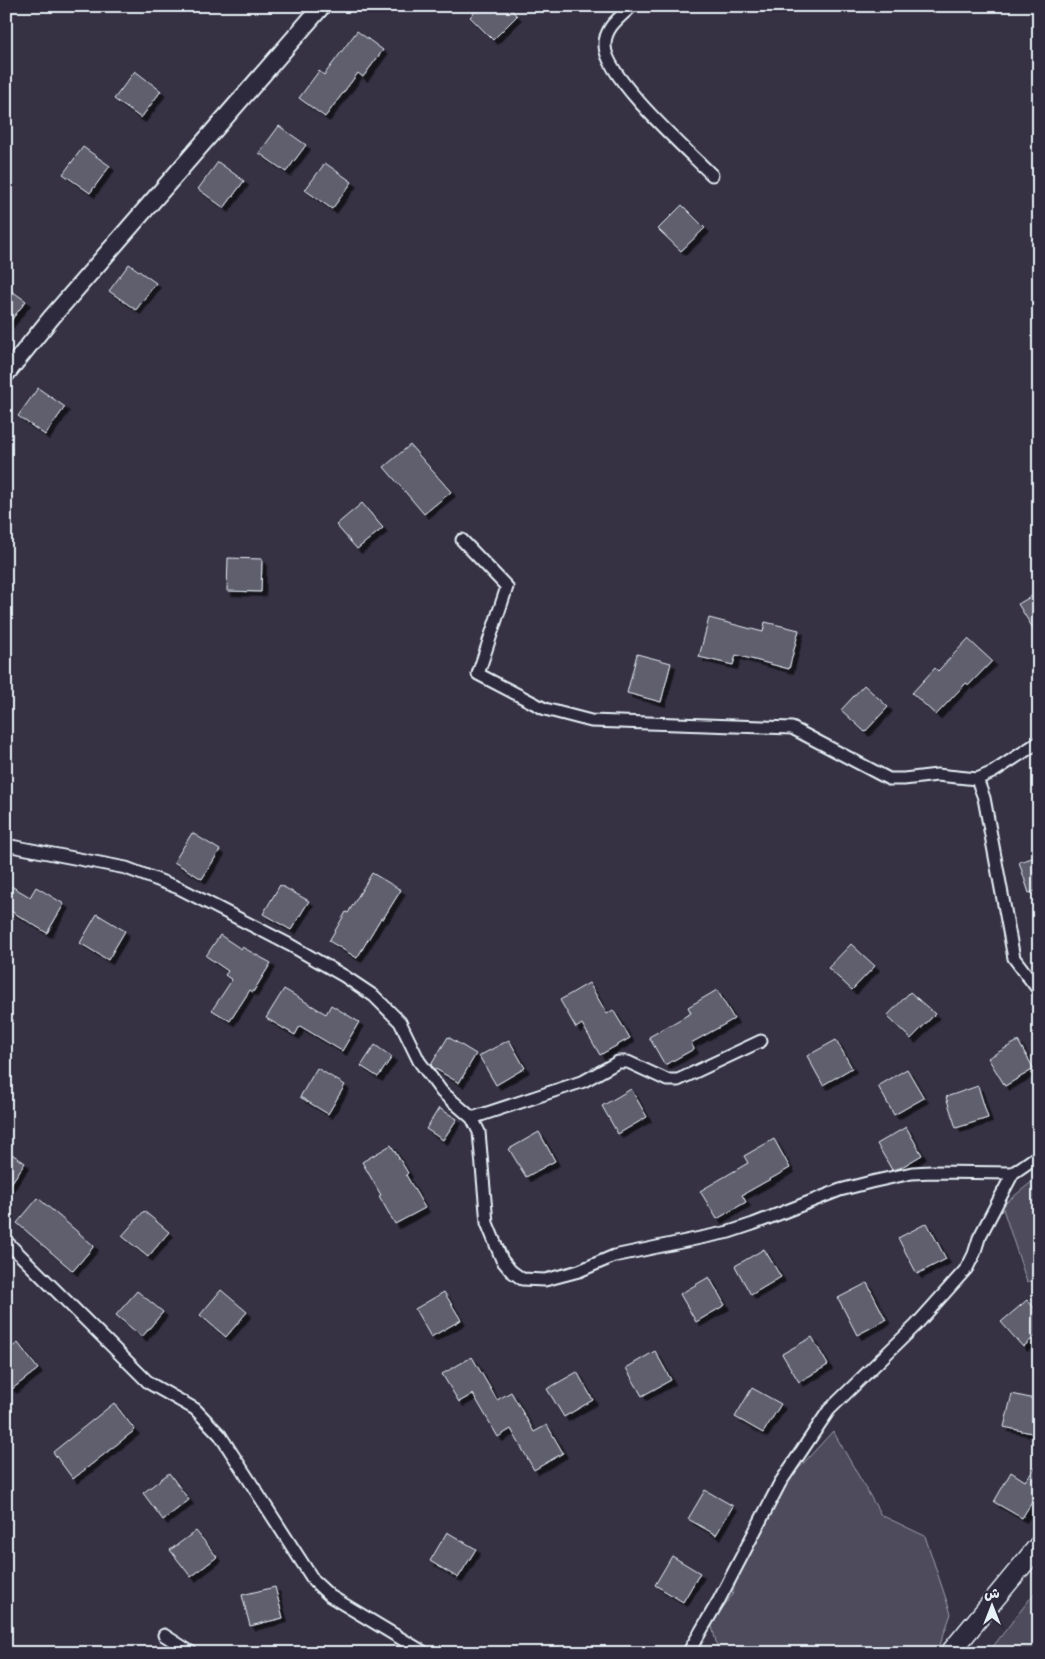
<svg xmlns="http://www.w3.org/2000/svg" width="1045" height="1659" font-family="Dekko,'Playpen Sans Arabic',sans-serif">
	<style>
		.green { fill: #4d4b5c; stroke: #9a9eaa }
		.building { fill: #605e6e; stroke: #e8f1f8; filter: url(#shadow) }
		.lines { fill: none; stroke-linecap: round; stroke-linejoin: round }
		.street-casing { stroke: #e8f1f8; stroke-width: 15 }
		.secondary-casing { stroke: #e8f1f8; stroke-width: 20 }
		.primary-casing { stroke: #e8f1f8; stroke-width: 22 }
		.street { stroke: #2f2a3d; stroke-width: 11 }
		.secondary { stroke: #2f2a3d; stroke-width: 16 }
		.primary { stroke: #2f2a3d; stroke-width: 19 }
	</style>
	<defs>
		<filter id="shadow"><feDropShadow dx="4.5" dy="4.5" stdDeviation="0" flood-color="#0009"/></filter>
	</defs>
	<rect width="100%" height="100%" fill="#363244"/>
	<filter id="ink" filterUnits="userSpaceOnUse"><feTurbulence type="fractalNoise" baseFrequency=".02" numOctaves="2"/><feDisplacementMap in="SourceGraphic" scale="10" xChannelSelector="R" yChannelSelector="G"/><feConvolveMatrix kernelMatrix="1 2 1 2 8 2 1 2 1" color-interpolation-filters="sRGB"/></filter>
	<g filter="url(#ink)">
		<g class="green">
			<polygon points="1039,1176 1039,1279 1027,1282 1002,1206"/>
			<polygon points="833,1431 881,1515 925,1536 951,1614 937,1653 719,1653 711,1623 732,1595 747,1542 788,1480"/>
			<polygon points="1039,1587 1039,1653 988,1653"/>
		</g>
		<g class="building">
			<polygon points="480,6 508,6 517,16 493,40 470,17"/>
			<polygon points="357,31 383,50 363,77 358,73 325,117 299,98 319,71 324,75"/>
			<polygon points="135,71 161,91 141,118 114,99"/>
			<polygon points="279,126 306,145 286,172 259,153"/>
			<polygon points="83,147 110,166 90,193 63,174"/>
			<polygon points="218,162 244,181 224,208 198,189"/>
			<polygon points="325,163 352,182 332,209 305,190"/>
			<polygon points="682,205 705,228 681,251 658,229"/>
			<polygon points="129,264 156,283 136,310 109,291"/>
			<polygon points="6,287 26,301 6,327"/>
			<polygon points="38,388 65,407 45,435 18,416"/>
			<polygon points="410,445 451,492 424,514 384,467"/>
			<polygon points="362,503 383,528 357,549 336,525"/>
			<polygon points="228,558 262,559 261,592 227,591"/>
			<polygon points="1039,592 1039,638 1018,604"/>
			<polygon points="709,618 763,632 765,622 799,630 789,669 736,655 733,665 699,657"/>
			<polygon points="968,639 992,661 969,685 966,683 936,715 912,693 935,668 938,671"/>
			<polygon points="637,654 671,663 661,702 627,693"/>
			<polygon points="864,685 888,707 865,732 841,710"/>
			<polygon points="192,833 220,850 202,879 174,862"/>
			<polygon points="1039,856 1039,890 1029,893 1019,862"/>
			<polygon points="372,873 401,890 383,919 381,918 357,958 329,941 346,912 348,913"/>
			<polygon points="6,883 30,897 36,887 64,904 47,933 6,908"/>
			<polygon points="280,885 309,901 291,930 263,914"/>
			<polygon points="97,914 125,931 108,960 80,943"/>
			<polygon points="220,935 241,949 242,947 271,963 253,992 250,990 230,1021 212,1010 232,980 225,975 228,971 206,956"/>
			<polygon points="851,944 875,966 852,990 828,968"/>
			<polygon points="589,983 607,1014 613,1010 630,1038 600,1055 582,1024 576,1028 560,1000"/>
			<polygon points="284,989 326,1014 331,1005 359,1022 342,1051 300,1026 295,1035 266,1018"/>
			<polygon points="717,990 734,1019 691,1043 694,1049 665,1065 649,1037 691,1013 688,1007"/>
			<polygon points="910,992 935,1014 911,1039 887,1016"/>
			<polygon points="448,1037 476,1054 459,1083 434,1068 431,1065"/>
			<polygon points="509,1040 525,1068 496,1085 479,1056"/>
			<polygon points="836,1040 852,1068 823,1085 807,1056"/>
			<polygon points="1018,1041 1034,1069 1005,1086 988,1058"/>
			<polygon points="375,1045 392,1057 378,1077 361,1066"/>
			<polygon points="317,1068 345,1085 328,1114 300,1097"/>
			<polygon points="907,1069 924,1098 894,1115 878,1086"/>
			<polygon points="978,1086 988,1118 956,1128 946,1097"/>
			<polygon points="631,1089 647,1117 618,1134 602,1106"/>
			<polygon points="439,1108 457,1119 443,1140 426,1129"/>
			<polygon points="906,1127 922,1155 900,1168 892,1170 877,1144"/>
			<polygon points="539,1132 555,1161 526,1177 509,1149"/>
			<polygon points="774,1139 790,1168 742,1195 746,1202 717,1219 700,1191 748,1163 744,1156"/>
			<polygon points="391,1145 408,1173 406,1175 425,1208 395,1224 379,1196 381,1195 362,1162"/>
			<polygon points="6,1150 25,1163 6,1191"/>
			<polygon points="38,1198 94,1246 73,1271 17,1223"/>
			<polygon points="144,1211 169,1232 148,1257 122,1236"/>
			<polygon points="927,1223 946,1259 917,1274 898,1238"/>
			<polygon points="764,1249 781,1277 751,1295 735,1266"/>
			<polygon points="709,1277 725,1305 696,1322 680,1294"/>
			<polygon points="867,1283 886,1320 857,1335 838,1298"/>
			<polygon points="221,1290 247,1312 226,1337 200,1315"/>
			<polygon points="137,1291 163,1312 142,1337 116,1315"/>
			<polygon points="444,1292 461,1320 431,1337 415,1309"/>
			<polygon points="1027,1300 1039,1313 1039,1333 1023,1347 1001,1322"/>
			<polygon points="812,1337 828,1365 799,1382 782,1354"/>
			<polygon points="18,1343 38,1369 12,1389 6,1381 6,1351"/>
			<polygon points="655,1351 671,1380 642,1396 626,1368"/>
			<polygon points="472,1357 497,1400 511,1392 534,1432 547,1425 563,1453 534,1470 511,1429 498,1437 473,1394 459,1402 442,1374"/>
			<polygon points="577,1372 593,1400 564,1417 547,1389"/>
			<polygon points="752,1388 781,1404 763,1433 735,1417"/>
			<polygon points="1012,1394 1039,1400 1039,1423 1036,1434 1004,1427"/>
			<polygon points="114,1403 135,1430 73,1479 53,1452"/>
			<polygon points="1039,1463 1039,1491 1022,1518 994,1502 1011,1472 1025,1481"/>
			<polygon points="169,1473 189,1500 163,1520 143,1493"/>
			<polygon points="705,1490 733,1506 716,1535 688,1519"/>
			<polygon points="196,1531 217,1557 191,1577 170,1550"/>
			<polygon points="447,1532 476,1549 458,1578 430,1561"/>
			<polygon points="672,1556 700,1573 683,1602 655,1585"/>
			<polygon points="275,1587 283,1618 250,1626 242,1595"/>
		</g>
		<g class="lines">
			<g class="street-casing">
				<g id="street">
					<path d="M 632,6 C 620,17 604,28 605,46 C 606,78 688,151 712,175"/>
					<polyline points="462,540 507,587 478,674 545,709 591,721 792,728 889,779 904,779 937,775 977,779"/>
					<polyline points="1039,742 993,772 977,779 984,798 1014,958 1039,991"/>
					<polyline points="6,845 126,868 179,888 290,945 344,976 374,996 400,1022 419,1061 442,1092 472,1118 479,1132 487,1223 502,1260 511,1271 522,1279 545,1280 579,1271 614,1256 729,1232 753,1224 840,1190 871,1182 912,1173 932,1172 1013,1173"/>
					<polyline points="472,1118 584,1081 618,1062 628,1062 667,1080 678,1080 761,1041"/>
					<polyline points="6,1241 149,1383 195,1409 220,1435 314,1581 330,1596 425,1653"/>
					<polyline points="164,1635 192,1653"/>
					<polyline points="688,1653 719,1600 780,1483 829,1410 916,1325 967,1268 974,1254 979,1238 1013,1173 1039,1155"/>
				</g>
			</g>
			<g class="secondary-casing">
				<polyline id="secondary" points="6,374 51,318 322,6"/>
			</g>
			<g class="primary-casing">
				<polyline id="primary" points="950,1653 1039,1545"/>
			</g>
			<use href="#street" class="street"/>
			<use href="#secondary" class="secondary"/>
			<use href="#primary" class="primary"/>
		</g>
	</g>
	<rect width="1045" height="1659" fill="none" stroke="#2f2a3d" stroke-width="25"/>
	<rect x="12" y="12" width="1020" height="1634" fill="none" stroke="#e8f1f8" stroke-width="2" filter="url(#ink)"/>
	<g transform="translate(992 1606)" stroke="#2f2a3d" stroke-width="4" paint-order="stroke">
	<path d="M0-4L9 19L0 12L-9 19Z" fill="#e8f1f8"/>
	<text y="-8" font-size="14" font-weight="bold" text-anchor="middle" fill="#e8f1f8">ش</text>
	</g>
</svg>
